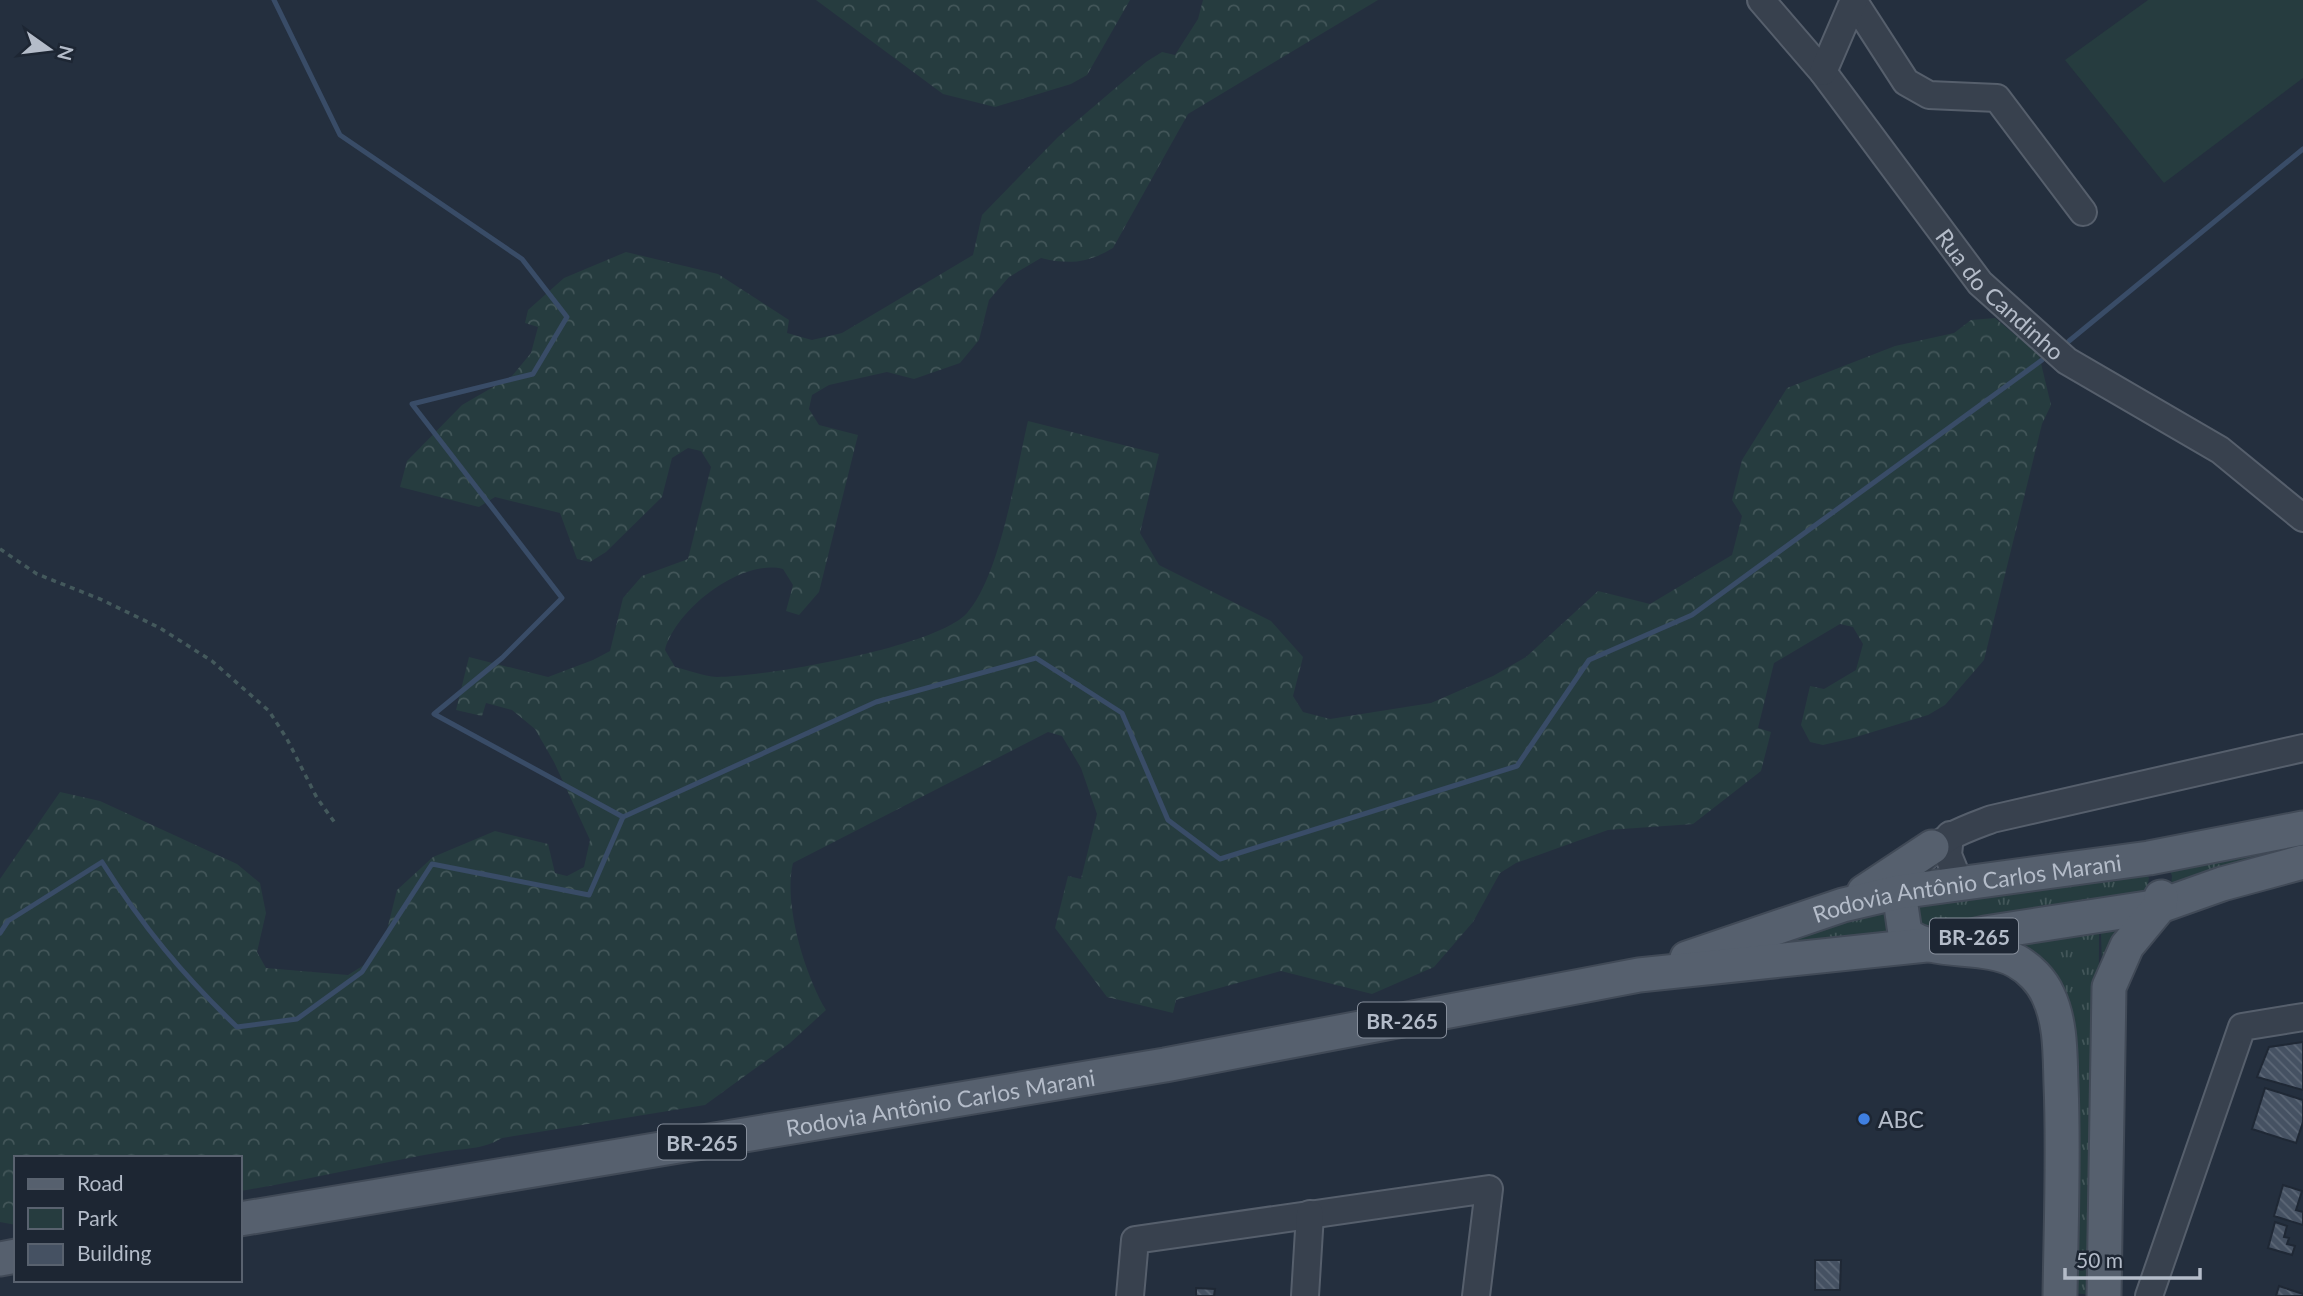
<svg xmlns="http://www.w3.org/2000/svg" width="2303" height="1296" font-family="Lato,sans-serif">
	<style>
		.grass { fill: url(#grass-tufts) }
		.forest { fill: url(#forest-crowns) }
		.park { fill: #263c3f }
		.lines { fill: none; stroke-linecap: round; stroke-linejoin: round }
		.stream { stroke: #394c67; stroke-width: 5 }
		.building { fill: url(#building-back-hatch); stroke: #1f2835; stroke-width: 2 }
		.minor-casing { stroke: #565f6c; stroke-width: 30 }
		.major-casing { stroke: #414a57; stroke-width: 37 }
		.path { stroke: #44595c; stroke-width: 3.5; stroke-dasharray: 5 5; stroke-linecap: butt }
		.minor { stroke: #38414e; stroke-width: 26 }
		.major { stroke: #56606e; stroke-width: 33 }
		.shop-dot { fill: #3f7fe0; stroke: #1d2633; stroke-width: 2.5 }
		.labels { text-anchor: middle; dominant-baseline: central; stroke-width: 6; stroke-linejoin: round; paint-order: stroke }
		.shield { fill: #1d2633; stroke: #878f9c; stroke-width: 2 }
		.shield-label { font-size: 21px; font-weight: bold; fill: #b4bcc9 }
		.street-label { font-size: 23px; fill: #b4bcc9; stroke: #1d2633 }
		.poi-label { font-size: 23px; fill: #b4bcc9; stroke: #1d2633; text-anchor: start }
	</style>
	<defs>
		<pattern id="grass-tufts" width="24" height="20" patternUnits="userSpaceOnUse" patternTransform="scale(1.75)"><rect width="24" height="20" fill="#263c3f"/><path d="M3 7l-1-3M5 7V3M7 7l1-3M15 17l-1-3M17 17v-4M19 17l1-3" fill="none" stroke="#435659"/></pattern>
		<pattern id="forest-crowns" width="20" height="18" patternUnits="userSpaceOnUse" patternTransform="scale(1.75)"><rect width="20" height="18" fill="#263c3f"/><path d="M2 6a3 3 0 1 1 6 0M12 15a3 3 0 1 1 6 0" fill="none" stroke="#435659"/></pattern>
		<pattern id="building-back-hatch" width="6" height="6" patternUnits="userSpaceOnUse" patternTransform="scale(1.75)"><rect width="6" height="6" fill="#455162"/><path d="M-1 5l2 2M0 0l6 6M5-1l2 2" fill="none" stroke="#5d6877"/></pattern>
	</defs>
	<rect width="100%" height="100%" fill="#242f3e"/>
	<g class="grass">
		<polygon points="2303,847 2170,897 2172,876 2167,863"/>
		<polygon points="2144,871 2149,878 2146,895 1924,933 1914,907 1922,900"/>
		<polygon points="1889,908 1886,921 1892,940 1681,962"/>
		<polygon points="2126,930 2102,966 2101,933"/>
		<polygon points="2099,932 2097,1296 2075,1293 2035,962 2022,945"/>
	</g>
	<g class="forest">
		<polygon points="816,0 1130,0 1087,75 1071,84 995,107 943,94"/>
		<path d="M 1203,0 L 1378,0 L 1188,114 L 1113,248 C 1088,263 1069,265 1041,258 L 1009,277 L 989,300 L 979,340 L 960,363 L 914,379 L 887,372 L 829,385 L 812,395 L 809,409 L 819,425 L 858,435 L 819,592 L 799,615 L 786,611 L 793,585 L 783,569 C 741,558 675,610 665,650 L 675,667 C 688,670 703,676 717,677 C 764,677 937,647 967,613 C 1000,576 1016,472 1028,421 L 1159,454 L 1140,533 L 1159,565 L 1271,621 L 1303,657 L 1293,696 L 1303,712 L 1330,719 L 1431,703 L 1493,676 L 1526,657 L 1598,591 L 1650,604 L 1732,555 L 1742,516 L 1732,500 L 1742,460 L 1787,388 L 1895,346 L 1954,333 L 1971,320 L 1995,318 L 2039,355 L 2051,405 L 2042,424 L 1984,660 L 1945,705 L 1928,715 L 1853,738 L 1823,745 L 1810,742 L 1801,725 L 1810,686 L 1824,689 L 1856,670 L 1863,644 L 1853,627 L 1840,624 L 1774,663 L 1758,728 L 1771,732 L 1761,771 L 1693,824 L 1608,830 L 1516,863 L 1500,873 L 1473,922 L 1434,967 L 1372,994 L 1281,971 L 1176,1000 L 1173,1013 L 1107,997 L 1055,928 L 1068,876 L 1081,879 L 1097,814 L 1081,768 L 1062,736 L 1048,732 L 793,863 C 783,904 805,975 826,1010 L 790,1043 L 705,1105 L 502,1138 C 482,1150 464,1148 441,1152 C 373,1164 307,1180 240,1191 L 240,1158 L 16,1158 L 16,1225 L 0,1222 L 0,879 L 60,792 L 100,801 L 237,864 L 260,883 L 266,913 L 257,952 L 266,968 L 348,975 L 364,965 L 384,942 L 397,890 L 433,857 L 495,831 L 548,844 L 555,873 L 567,876 L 584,867 L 590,840 L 554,762 L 535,729 L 512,710 L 486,703 L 482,716 L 456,710 L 469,657 L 548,677 L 593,660 L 610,651 L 623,598 L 642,576 L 688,559 L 711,467 L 701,451 L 688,448 L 672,458 L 662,497 L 606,552 L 590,562 L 577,559 L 560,513 L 495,497 L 479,507 L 400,487 L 407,461 L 462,405 L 512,376 L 531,353 L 538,327 L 525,323 L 528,310 L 564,278 L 626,252 L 718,274 L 789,320 L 787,333 L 812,340 L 842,333 L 973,255 L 982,215 L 1058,137 L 1146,62 L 1162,52 L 1175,55 L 1198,19 Z"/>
	</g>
	<polygon class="park" points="2148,0 2303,0 2303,78 2164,183 2065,60"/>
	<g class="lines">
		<g class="stream">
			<polyline points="274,0 340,135 522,259 567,317 533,374 412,404 562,598 502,658 434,714 623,817 876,702 1036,658 1122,713 1168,820 1220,859 1517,766 1589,660 1692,615 2042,360"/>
			<polyline points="2069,341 2303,149"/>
			<path d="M 0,933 L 8,921 L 102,862 C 143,927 182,974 237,1027 L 297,1019 L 362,972 L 432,864 L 589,895 L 623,817"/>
		</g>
	</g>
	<g class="building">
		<polygon points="2303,1042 2303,1090 2257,1077 2269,1047"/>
		<polygon points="2265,1088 2303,1100 2303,1122 2296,1143 2252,1129"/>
		<polygon points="2283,1185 2302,1191 2296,1210 2303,1212 2303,1225 2274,1216"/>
		<polygon points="2275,1222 2287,1226 2284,1237 2289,1238 2287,1244 2295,1246 2292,1255 2268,1248"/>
		<polygon points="1815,1260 1841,1260 1840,1290 1815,1290"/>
		<polygon points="2279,1286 2303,1294 2303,1296 2276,1296"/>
		<polygon points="1196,1288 1215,1289 1214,1296 1196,1296"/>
	</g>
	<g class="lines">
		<g class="minor-casing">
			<g id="minor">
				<path id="s1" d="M 1761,0 L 1823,72 L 1980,283 L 2067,361 L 2220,450 L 2303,518"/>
				<polyline points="1853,0 1906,82 1929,95 1997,98 2083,212"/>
				<polyline points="1823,72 1854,0"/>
				<polyline points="1950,835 1948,855 1959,882"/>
				<path d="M 1921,862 C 1940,837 1963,830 1992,819 L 2303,748"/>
				<polyline points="1130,1296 1135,1240 1489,1189 1476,1296"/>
				<polyline points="1305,1296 1310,1214"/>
				<polyline points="2149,1296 2242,1027 2303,1017"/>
			</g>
		</g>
		<g class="major-casing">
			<g id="major">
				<polyline points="1864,892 1932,847"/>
				<path d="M 1899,892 L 1905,933 C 1931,956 1984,943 2016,961 C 2029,968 2042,981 2048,995 C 2061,1022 2060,1054 2061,1084 C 2064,1154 2061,1225 2060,1296"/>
				<path id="s2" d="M 1687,958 L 1843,905 L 1899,892 L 2149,858 L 2303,828"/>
				<path id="s3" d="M 240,1219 L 1165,1065 L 1639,975 L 1936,944 L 1985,933 L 2160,906 L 2222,884 L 2303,862"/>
				<polyline points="0,1259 16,1256"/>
				<polyline points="2104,1296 2109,987 2127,946 2160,906 2161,897"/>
			</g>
		</g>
		<polyline class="path" points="0,549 37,574 100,599 160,628 212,661 269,711 287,739 317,798 335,823"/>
		<use href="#minor" class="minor"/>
		<use href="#major" class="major"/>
	</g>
	<circle class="shop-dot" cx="1864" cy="1119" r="7"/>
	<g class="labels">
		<g class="shield">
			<rect x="1930" y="918.5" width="88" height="35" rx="5"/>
			<rect x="1358" y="1002.5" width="88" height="35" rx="5"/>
			<rect x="658" y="1124.5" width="88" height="35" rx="5"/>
		</g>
		<g class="shield-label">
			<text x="1974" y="936">BR-265</text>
			<text x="1402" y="1020">BR-265</text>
			<text x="702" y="1142">BR-265</text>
		</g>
		<g class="street-label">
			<text stroke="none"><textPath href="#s1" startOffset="380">Rua do Candinho</textPath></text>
			<text stroke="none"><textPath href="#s2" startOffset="290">Rodovia Antônio Carlos Marani</textPath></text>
			<text stroke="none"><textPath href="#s3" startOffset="710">Rodovia Antônio Carlos Marani</textPath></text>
		</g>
		<g class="poi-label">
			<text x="1878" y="1119">ABC</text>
		</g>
	</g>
	<rect x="14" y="1156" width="228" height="126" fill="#1d2633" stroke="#59626f" stroke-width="2"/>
	<rect x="28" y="1179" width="35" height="10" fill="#56606e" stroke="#59626f" stroke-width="2"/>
	<text x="77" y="1191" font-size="21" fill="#b4bcc9">Road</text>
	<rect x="28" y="1208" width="35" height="21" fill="#263c3f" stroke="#59626f" stroke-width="2"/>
	<text x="77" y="1226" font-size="21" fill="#b4bcc9">Park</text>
	<rect x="28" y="1244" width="35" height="21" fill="#455162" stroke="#59626f" stroke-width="2"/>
	<text x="77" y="1261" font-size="21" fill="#b4bcc9">Building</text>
	<g transform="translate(49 49) rotate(104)" stroke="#1d2633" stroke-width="5" paint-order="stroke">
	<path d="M0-5L12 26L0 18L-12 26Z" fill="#b4bcc9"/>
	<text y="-10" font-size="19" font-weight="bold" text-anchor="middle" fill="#b4bcc9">N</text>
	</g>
	<path d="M2065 1268v10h135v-10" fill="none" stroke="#b4bcc9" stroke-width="3.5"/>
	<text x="2076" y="1268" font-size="21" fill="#b4bcc9" stroke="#1d2633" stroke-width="5" paint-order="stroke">50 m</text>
</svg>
